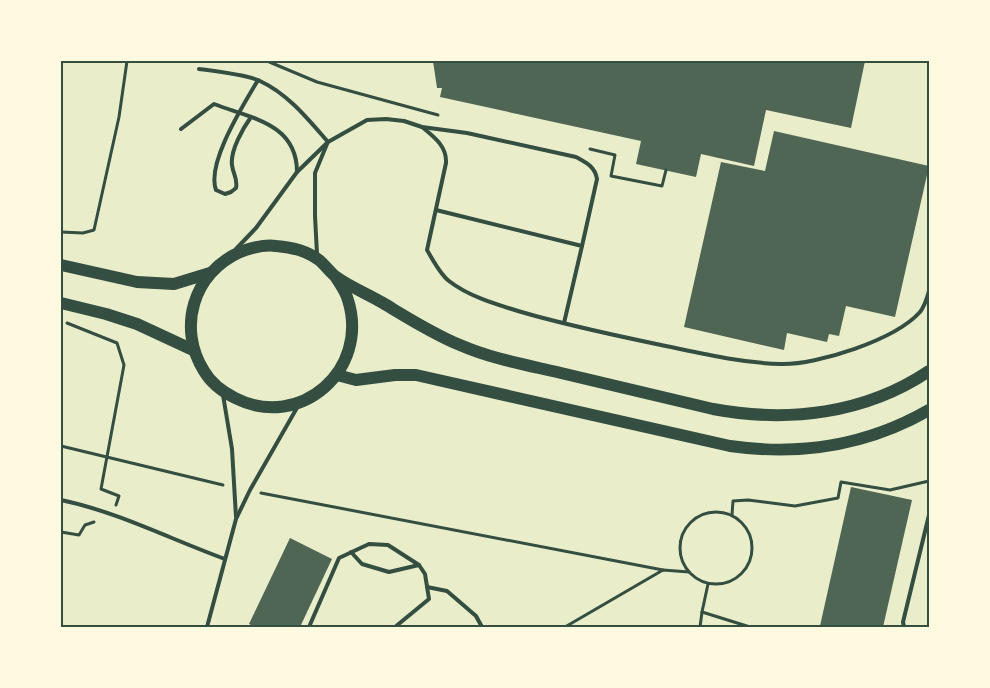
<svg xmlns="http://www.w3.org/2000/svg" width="990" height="688" font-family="Overpass,sans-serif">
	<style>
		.building { fill: #4f6655 }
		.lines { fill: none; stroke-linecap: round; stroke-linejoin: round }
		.path { stroke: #344e41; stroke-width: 3 }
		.service { stroke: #344e41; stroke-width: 4 }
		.primary { stroke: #344e41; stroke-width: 12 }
		.neatline { fill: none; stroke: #344e41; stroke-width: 2 }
	</style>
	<rect width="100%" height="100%" fill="#e9edc9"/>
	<g class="building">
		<polygon points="433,61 865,61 851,128 766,110 754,166 701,154 696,177 636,164 641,141 440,97 442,88 437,88"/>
		<polygon points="774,131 929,166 895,317 846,306 839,336 829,334 827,342 787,333 784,350 684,327 721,162 765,171"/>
		<polygon points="851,487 912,500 883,627 820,626"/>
		<polygon points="290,538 332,559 300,627 255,627 249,624"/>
	</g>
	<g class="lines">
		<g class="path">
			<polyline points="267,61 317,82 438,115"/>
			<polyline points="590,149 615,155 611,176 662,186 666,170"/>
			<polyline points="61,232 83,233 94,230 119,117 127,61"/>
			<polyline points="67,323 117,343 124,365 101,489 119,496 116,505"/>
			<polyline points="61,446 223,485"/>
			<polyline points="261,493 663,570"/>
			<circle cx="716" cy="548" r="36"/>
			<polyline points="732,515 733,501 748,500 795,506 838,498 841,482 890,490 929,481"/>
			<polyline points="61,532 79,535 85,525 94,522"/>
			<polyline points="708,584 702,612 750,627"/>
			<polyline points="565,627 663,570 689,572"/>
			<polyline points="700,627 702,612"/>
		</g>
		<g class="service">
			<path d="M 199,69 C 214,71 248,75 260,81 C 288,94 308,119 328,142"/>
			<path d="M 251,117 C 243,128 230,151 232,165 C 233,174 238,179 236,188 L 231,192 L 225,194 L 216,190 C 206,163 244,104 258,80"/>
			<path d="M 422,127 C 434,137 447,146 446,163 L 427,250 C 433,260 440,274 449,281 C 468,296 495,304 518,311 C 565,325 613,335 661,345 C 700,353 741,363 781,364 C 817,365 895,340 920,312 C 925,306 927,298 929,291"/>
			<path d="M 181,129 L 214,104 C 250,118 297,123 297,172"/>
			<polyline points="436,210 582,246 564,323"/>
			<path d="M 236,249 L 256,228 L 297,172 L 328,142 L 367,120 L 386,119 L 404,121 L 422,127 L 467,133 L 576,157 C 587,163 595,167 597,179 L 582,246"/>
			<polyline points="317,254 315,216 315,173 327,144"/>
			<polyline points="223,395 232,449 236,517"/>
			<path d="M 61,500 C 118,512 170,539 225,559"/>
			<polyline points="351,552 362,564 389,572 419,565"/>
			<polyline points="427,587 447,591 476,616 482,627"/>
			<polyline points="207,627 236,519 250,490 298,406"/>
			<polyline points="309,627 339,558 369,544 388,545 419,565 425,574 429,599 395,627"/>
			<polyline points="904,627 903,622 929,515"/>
		</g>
		<g class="primary">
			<polyline points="61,265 137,282 174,284 210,273"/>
			<path d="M 335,276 C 340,284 346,292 348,300 C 370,370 300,431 235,398 C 223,392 211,383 204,371 C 177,328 193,273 240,252 C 251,248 264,244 276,246 C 291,247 307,251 319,260 C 325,265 329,271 335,276 C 350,287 368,294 383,303 C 408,318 433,334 460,345 C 492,359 527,365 561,373 C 612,385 663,397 713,409 C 788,423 865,414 929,371"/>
			<polyline points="61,303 106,314 137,324 193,350"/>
			<path d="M 337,375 L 356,380 L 395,375 L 416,375 L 730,446 C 801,456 866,446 929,410"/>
		</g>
	</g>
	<rect width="990" height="688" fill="none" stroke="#fefae0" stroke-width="125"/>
	<rect x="62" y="62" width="866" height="564" class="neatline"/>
</svg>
